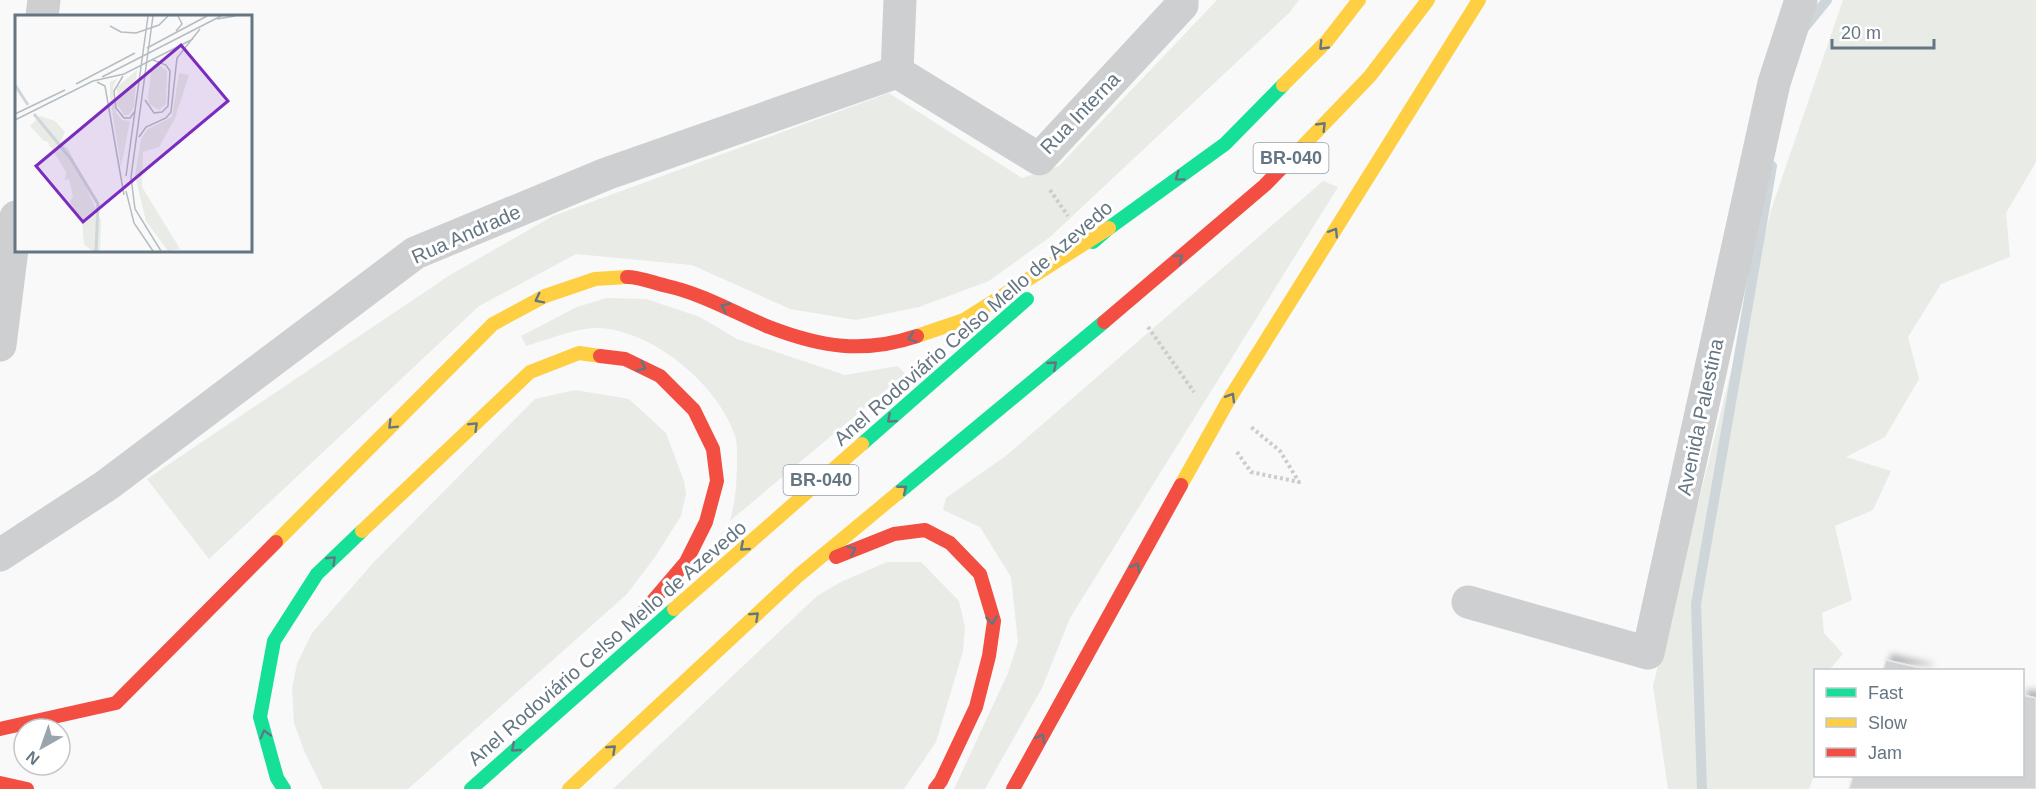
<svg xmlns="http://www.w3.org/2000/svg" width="2036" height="789" font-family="Helvetica,sans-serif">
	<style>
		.green { fill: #e8ebe6 }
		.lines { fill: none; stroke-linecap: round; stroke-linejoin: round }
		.stream { stroke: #ced6d9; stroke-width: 10 }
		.building { fill: #d0d2d3; stroke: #e8e8e8; stroke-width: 1.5; filter: url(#shadow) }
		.path { stroke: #cbcccd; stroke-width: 4; stroke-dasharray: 3 3; stroke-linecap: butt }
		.street { stroke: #cecfd0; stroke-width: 33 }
		.fast { stroke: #16e098; stroke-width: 14 }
		.slow { stroke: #ffcf43; stroke-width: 14 }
		.jam { stroke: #f24e42; stroke-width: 14 }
		.oneway { stroke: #657683 }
		.labels { text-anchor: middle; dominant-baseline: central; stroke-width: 6; stroke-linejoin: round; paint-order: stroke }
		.shield { fill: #fff; stroke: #939fa8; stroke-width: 1.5 }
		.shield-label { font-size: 18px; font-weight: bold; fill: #657683 }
		.street-label { font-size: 20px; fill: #657683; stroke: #fff }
		.inset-river { fill: none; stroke: #ced6d9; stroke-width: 3 }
		.inset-road { fill: none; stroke: #b5bdc3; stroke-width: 1.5 }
		.view { fill: #7b2cbf; fill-opacity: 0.15; stroke: #7b2cbf; stroke-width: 3 }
		.inset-edge { fill: none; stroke: #657683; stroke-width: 3 }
	</style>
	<defs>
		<filter id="shadow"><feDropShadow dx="5.5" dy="-5.5" stdDeviation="3" flood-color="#0004"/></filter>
	</defs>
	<rect width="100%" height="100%" fill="#f9f9f9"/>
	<g class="green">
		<polygon points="1217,0 1299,0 1289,13 1050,237 989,281 919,307 856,320 790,309 692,265 576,254 479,306 209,559 147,479 450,275 553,216 889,93 1022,178 1059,166"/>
		<polygon points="1843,0 2036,0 2036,162 2006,213 2010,257 1941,284 1908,337 1919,379 1885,437 1846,457 1891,471 1873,510 1835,526 1852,600 1822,613 1824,633 1843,654 1829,670 1816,670 1816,770 1809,789 1668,789 1653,686 1771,210"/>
		<polygon points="1323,181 1338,187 1070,618 1042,688 985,789 954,789 1008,673 1018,642 1011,577 980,527 943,510 946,498 1007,455"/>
		<path d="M 607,298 L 646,299 L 700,317 L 737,339 L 845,375 L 898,366 L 905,374 L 730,521 C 736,499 737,480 737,458 C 737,452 737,445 736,439 C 721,387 653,329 597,328 C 575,328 547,340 526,346 L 521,336 L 577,307 Z"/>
		<polygon points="575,390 629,399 666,433 684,481 686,494 681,516 655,557 627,594 408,789 323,789 305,753 294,723 292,688 297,664 312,633 373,563 535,399"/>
		<polygon points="887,562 921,562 959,601 965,627 963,651 936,742 904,789 613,789 817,596 841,582"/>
	</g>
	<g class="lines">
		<g class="stream">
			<polyline points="1805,27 1827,0"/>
			<polyline points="1702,789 1696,604 1772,166"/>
		</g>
	</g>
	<g class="building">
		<polygon points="1886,660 1928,670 1883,670"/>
		<polygon points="2022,695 2036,698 2036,789 1849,789 1853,776 2022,776"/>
	</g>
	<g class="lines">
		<g class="path">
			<polyline points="1050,190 1068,216"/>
			<polyline points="1148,327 1194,392"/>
			<polyline points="1237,452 1251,472 1299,482 1280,451 1251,427"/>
		</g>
		<g class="street">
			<polyline points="42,16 44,0"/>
			<polyline points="897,72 1039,159 1182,5 1182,0"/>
			<polyline points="897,72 900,0"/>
			<polyline points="0,345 16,217"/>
			<polyline points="0,555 107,485 415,253 606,174 897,72"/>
			<polyline points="1468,602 1648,653 1774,83 1801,0"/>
		</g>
		<g class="fast">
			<polyline points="1093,242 1109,228 1225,144 1283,85"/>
			<polyline points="862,444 1027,299"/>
			<polyline points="898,493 1104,322"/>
			<polyline points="284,789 277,778 260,717 274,641 317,574 362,531"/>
			<polyline points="471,789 674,609"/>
		</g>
		<g class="slow">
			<polyline points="1283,85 1327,41 1359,0"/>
			<polyline points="1300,149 1370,76 1428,0"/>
			<polyline points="917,336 964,320 1109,228"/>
			<polyline points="1181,485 1228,401 1479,0"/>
			<polyline points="362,531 530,372 579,353 600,356"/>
			<polyline points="276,542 493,324 545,296 595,279 627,277"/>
			<polyline points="674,609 862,444"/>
			<polyline points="569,789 799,575 898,493"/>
		</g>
		<g class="jam">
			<path d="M 627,277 C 640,277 654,283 667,286 C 703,294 735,313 769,327 C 821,347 863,354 917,336"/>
			<polyline points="1104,322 1265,185 1300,149"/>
			<polyline points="600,356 625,359 660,376 694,410 713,449 717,481 706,522 686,562 639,617"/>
			<polyline points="836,557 894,534 925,530 950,543 980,574 994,621 989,656 976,707 941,781 935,789"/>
			<polyline points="0,729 116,703 276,542"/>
			<polyline points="0,783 27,789"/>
			<polyline points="1013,789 1181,485"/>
		</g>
	</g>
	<defs><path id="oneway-chevron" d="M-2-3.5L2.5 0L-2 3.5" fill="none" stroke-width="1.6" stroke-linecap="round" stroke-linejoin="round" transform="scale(1.5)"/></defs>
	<g class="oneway">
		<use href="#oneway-chevron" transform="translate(1323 46) rotate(134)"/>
		<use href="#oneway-chevron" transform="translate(1322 126) rotate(-46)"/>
		<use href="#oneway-chevron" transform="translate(1179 177) rotate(144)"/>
		<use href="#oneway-chevron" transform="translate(1334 232) rotate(-58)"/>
		<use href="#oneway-chevron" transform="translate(1179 258) rotate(-40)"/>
		<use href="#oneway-chevron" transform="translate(539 299) rotate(153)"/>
		<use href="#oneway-chevron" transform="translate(725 307) rotate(-155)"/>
		<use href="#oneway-chevron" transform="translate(912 338) rotate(161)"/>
		<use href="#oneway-chevron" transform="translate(1053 365) rotate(-41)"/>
		<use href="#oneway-chevron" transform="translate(642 367) rotate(26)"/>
		<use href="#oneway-chevron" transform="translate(1231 397) rotate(-59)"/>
		<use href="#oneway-chevron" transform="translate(891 419) rotate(139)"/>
		<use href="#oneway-chevron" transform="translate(392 425) rotate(135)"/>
		<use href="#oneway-chevron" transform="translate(474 426) rotate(-44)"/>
		<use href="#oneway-chevron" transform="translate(903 489) rotate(-39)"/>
		<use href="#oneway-chevron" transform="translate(744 547) rotate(139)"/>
		<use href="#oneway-chevron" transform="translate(852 550) rotate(-24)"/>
		<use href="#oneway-chevron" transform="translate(332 560) rotate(-44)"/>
		<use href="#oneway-chevron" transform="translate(1136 567) rotate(-61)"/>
		<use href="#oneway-chevron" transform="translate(755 616) rotate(-43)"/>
		<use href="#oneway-chevron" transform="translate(992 620) rotate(84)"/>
		<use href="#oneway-chevron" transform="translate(265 734) rotate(-105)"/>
		<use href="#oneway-chevron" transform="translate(1041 738) rotate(-61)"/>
		<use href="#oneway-chevron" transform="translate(515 748) rotate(139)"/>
		<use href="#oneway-chevron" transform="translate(612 749) rotate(-43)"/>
	</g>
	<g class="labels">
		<g class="shield">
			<rect x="1253.5" y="143" width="75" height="30" rx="4.5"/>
			<rect x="783.5" y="465" width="75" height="30" rx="4.5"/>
		</g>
		<g class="shield-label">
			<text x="1291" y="158">BR-040</text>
			<text x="821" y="480">BR-040</text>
		</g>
		<g class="street-label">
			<text transform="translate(1080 113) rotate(-46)">Rua Interna</text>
			<text transform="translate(466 234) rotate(-24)">Rua Andrade</text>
			<text transform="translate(973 323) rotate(-41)">Anel Rodoviário Celso Mello de Azevedo</text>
			<text transform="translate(1700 417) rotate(-78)">Avenida Palestina</text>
			<text transform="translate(607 643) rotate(-41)">Anel Rodoviário Celso Mello de Azevedo</text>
		</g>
	</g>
	<g transform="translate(15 15)">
		<rect width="237" height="237" fill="#f9f9f9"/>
		<path d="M 143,49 L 152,56 L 151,89 L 144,95 L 134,89 L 133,81 L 137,51 ZM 122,55 L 119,92 L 114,100 L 109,100 L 102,89 L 102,72 ZM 164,58 L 174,60 L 160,103 L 144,132 L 128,137 L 127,172 L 165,234 L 153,236 L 131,206 L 120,161 L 126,124 L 133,114 L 157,102 ZM 102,64 L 98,72 L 101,98 L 107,105 L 115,106 L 106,152 L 95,82 L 95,67 ZM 25,101 L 40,106 L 50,117 L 45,127 L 54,135 L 86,205 L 85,236 L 77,236 L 69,229 L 67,207 L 55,187 L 58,181 L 54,164 L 50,165 L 51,157 L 32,126 L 29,126 L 15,111 Z" fill="#e8ebe6"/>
		<path class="inset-river" d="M 0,70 L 13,90M 19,99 L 56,144 L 83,189 L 81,236"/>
		<path class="inset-road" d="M 138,1 L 116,162 L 120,194 L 146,236M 202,4 L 220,1M 95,11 L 106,17 L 121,18 L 144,10 L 153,1M 161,16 L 167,9 L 163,1M 132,33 L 192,1M 108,61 L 99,76 L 101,93 L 109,103 L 115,103 L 120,96M 87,62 L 206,1M 82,67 L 90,71 L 109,180M 61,69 L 120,38M 130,85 L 139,98 L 147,97 L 153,91 L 155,56 L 151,50 L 138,45M 0,99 L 50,75M 0,105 L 78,66 L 109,59 L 178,24M 124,122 L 131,112 L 151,103 L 156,97 L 162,43 L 185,14M 111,161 L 133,1M 111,176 L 119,208 L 138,236"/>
		<path class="view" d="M 166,30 L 213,86 L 68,207 L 21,151 Z"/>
		<rect width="237" height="237" class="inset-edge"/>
	</g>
	<rect x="1814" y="669" width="210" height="108" fill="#ffffff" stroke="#c1c8cd" stroke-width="1.5"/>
	<rect x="1826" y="688" width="30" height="9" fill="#16e098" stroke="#c1c8cd" stroke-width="1.5"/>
	<text x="1868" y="699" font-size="18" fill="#657683">Fast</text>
	<rect x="1826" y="718" width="30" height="9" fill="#ffcf43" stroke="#c1c8cd" stroke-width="1.5"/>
	<text x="1868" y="729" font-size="18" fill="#657683">Slow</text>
	<rect x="1826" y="748" width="30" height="9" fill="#f24e42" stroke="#c1c8cd" stroke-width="1.5"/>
	<text x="1868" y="759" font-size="18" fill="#657683">Jam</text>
	<g transform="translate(42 747) rotate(220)"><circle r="28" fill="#ffffff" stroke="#c1c8cd" stroke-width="1.5"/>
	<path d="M0-4.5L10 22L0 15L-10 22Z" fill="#99a4ac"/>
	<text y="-9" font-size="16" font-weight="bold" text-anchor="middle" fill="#657683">N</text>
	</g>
	<path d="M1832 39v9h102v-9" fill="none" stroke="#657683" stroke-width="3"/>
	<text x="1841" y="39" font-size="18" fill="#657683" stroke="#ffffff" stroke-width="4.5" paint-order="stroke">20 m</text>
</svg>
